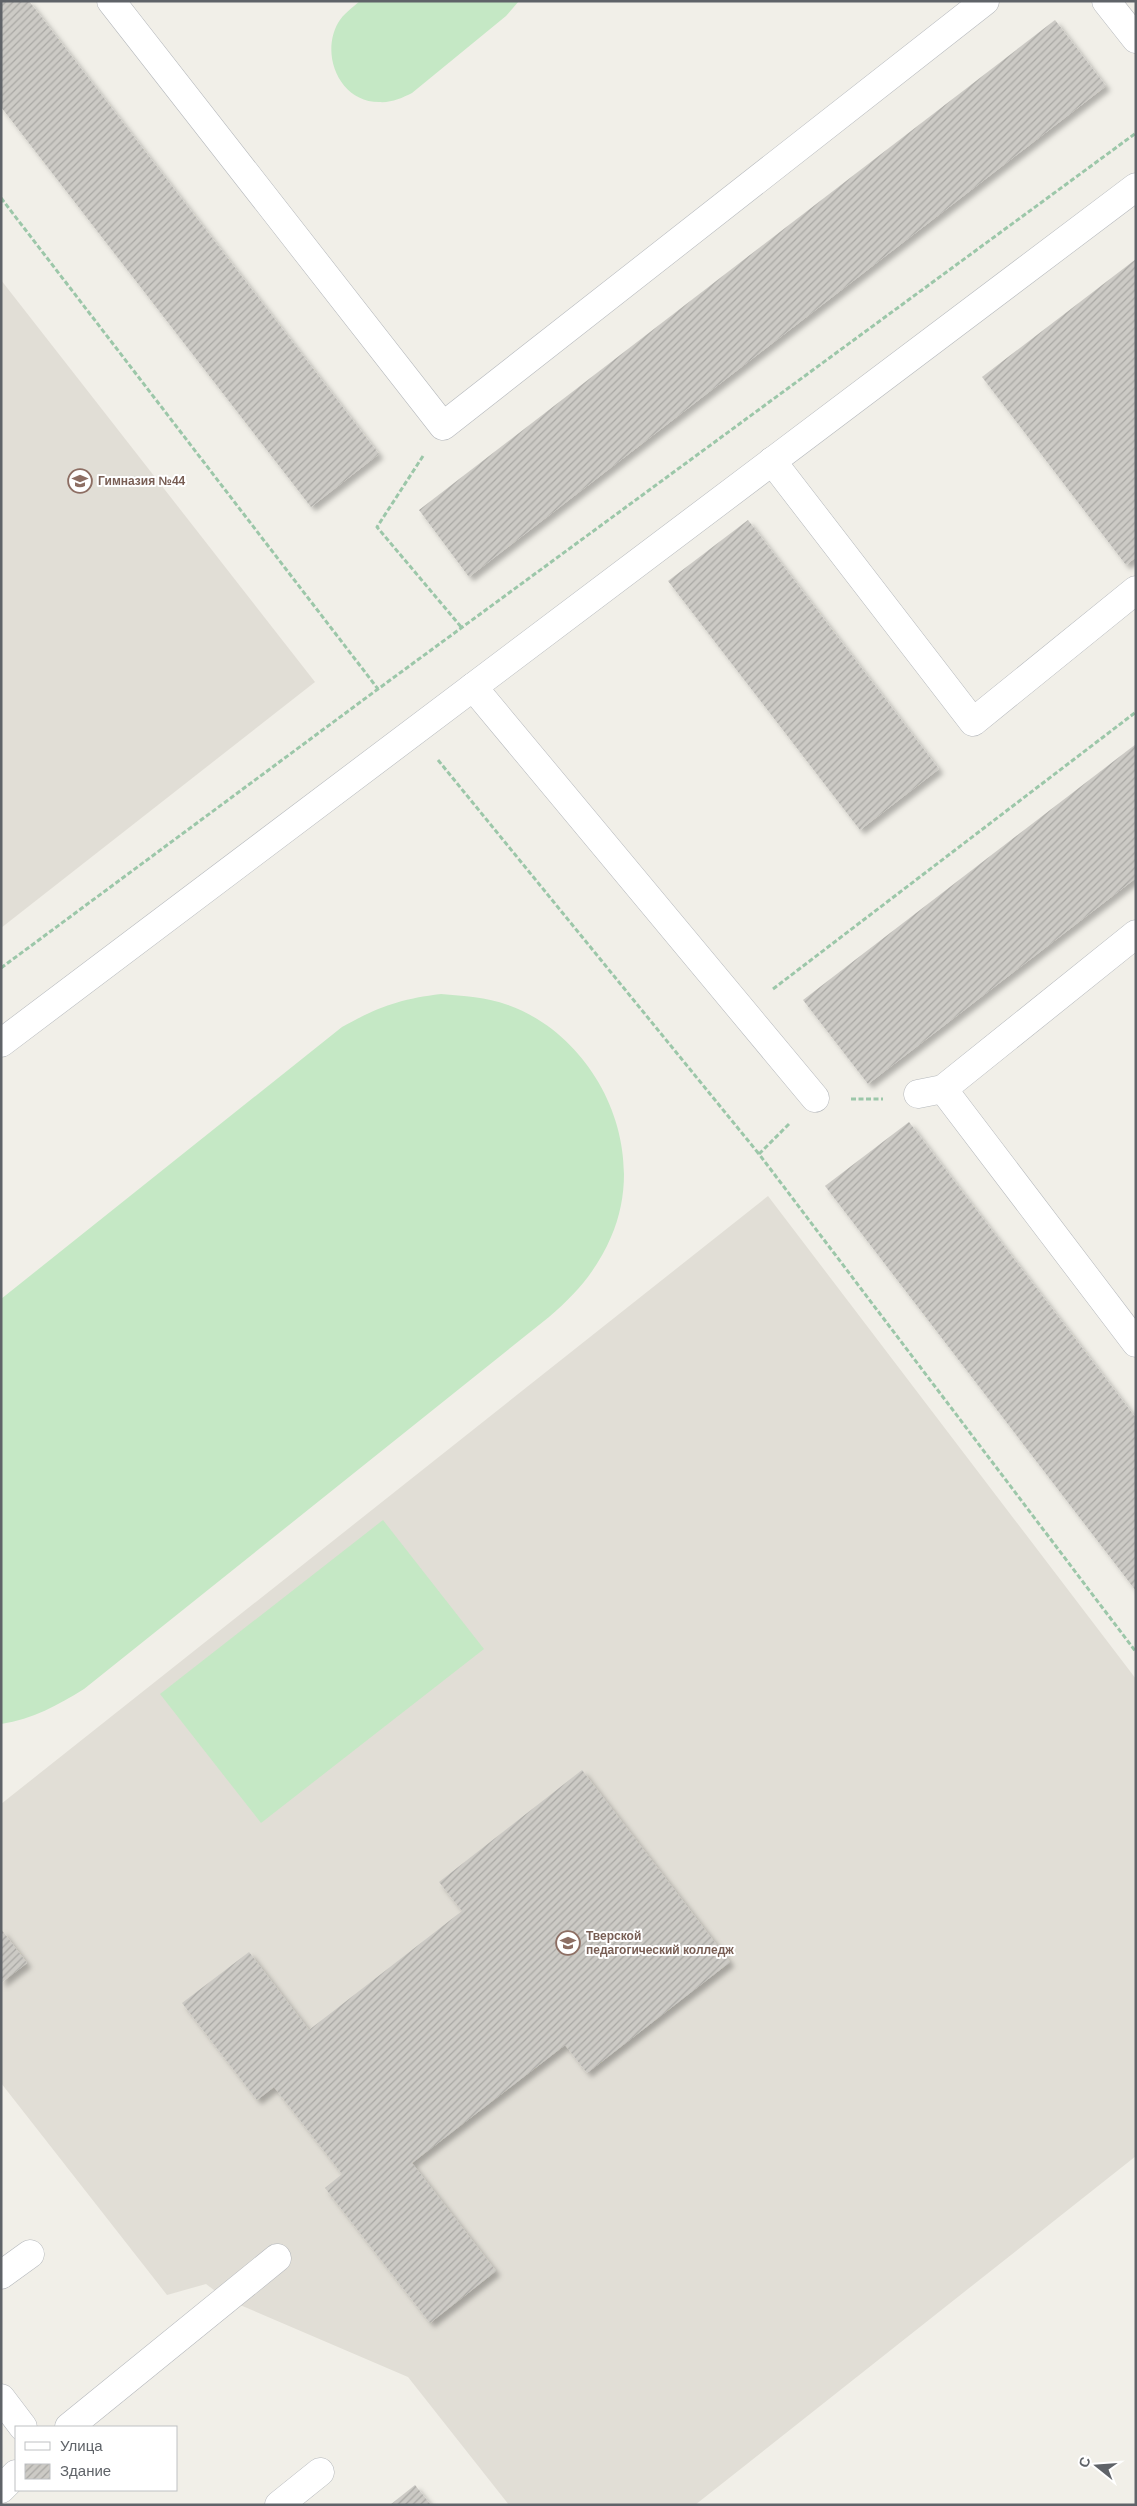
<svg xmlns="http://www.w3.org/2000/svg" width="1137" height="2506" font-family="Helvetica,sans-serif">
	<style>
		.education { fill: #e1ded6 }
		.pitch { fill: #c5e8c5 }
		.building { fill: url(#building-hatch); filter: url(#shadow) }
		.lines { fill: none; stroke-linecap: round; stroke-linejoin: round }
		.minor-casing { stroke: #b5b8bc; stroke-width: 29 }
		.path { stroke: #9cc7a9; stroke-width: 3; stroke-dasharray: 5 2.5; stroke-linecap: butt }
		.minor { stroke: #fff; stroke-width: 28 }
		.labels { text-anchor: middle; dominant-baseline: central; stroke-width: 4; stroke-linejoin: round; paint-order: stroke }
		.education-label { font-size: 12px; font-weight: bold; fill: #785e54; stroke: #fff; text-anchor: start }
	</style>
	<defs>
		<pattern id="building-hatch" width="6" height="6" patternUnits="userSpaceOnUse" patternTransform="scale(1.25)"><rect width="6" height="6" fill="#cccac5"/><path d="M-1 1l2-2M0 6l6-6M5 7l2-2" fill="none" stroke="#a9a8a4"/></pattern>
		<filter id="shadow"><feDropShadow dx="4.5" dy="4.5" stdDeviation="2.5" flood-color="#0004"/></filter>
	</defs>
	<rect width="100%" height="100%" fill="#f1efe8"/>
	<g class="education">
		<polygon points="1,280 315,682 1,928"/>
		<polygon points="768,1196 1136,1679 1136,2156 695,2505 509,2505 408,2377 226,2299 206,2284 167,2295 1,2083 1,1804"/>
	</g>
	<g class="pitch">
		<path d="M 360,1 L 519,1 L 506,16 L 412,93 C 402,98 391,103 379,102 C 340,102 320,55 338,23 C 343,14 353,7 360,1 Z"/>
		<path d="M 441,994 C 464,996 486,997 508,1005 C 597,1037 650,1148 611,1237 C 597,1270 576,1294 549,1317 L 84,1689 C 58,1705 33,1719 1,1724 L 1,1299 L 342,1027 C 378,1007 400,999 441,994 Z"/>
		<polygon points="383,1520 484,1649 261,1823 160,1694"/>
	</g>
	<g class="building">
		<polygon points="1,1 29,1 379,454 311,507 1,107"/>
		<polygon points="1055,20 1106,86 469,577 419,510"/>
		<polygon points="1136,259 1136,557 1126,565 982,377"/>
		<polygon points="748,520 939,769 860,830 668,581"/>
		<polygon points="1136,744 1136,878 868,1084 803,1000"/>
		<polygon points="909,1122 1136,1418 1136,1591 825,1186"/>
		<polygon points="582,1770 730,1962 587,2073 565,2045 412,2163 496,2271 430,2323 325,2188 342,2174 274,2087 257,2100 182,2003 249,1952 309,2030 462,1911 439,1882"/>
		<polygon points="1,1929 27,1963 1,1983"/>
		<polygon points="415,2485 431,2505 390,2505"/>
	</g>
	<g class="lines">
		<g class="minor-casing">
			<g id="minor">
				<polyline points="111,1 443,426 985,1"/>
				<polyline points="1106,1 1136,39"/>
				<polyline points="772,461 973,722 1136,590"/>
				<polyline points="473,687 815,1098"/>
				<polyline points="1,1043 1136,187"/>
				<polyline points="943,1089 1136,1343"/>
				<polyline points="918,1094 943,1089 1136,934"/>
				<polyline points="1,2275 30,2254"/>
				<polyline points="1,2398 23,2427"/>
				<polyline points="69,2427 277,2258"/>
				<polyline points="1,2489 16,2474"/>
				<polyline points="279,2505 320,2472"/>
			</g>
		</g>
		<g class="path">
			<polyline points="1,198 378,689"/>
			<polyline points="423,456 377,527 462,628"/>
			<polyline points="438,760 759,1154"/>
			<polyline points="1,968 378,689 1136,133"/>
			<polyline points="773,989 1136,712"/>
			<polyline points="851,1099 883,1099"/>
			<polyline points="789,1124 759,1154 1136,1652"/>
		</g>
		<use href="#minor" class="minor"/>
	</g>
	<defs>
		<g id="school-ring" transform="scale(1.25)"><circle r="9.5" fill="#fff" stroke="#8d6e63" stroke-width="1.5"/><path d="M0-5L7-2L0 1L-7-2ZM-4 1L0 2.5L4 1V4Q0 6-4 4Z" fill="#8d6e63"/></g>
		<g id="university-ring" transform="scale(1.25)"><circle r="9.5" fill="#fff" stroke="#8d6e63" stroke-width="1.5"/><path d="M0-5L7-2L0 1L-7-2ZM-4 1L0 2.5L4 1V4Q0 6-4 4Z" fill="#8d6e63"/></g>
	</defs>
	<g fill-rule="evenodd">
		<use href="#school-ring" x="80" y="481"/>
		<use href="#university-ring" x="568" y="1943"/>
	</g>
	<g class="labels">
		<g class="education-label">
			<text x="98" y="481">Гимназия №44</text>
			<text x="586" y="1936">Тверской<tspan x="586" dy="14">педагогический колледж</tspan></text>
		</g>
	</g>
	<rect width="1137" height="2506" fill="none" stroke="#5f6368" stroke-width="5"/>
	<rect x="15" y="2426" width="162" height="65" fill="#ffffff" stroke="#bfc1c3"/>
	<rect x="25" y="2442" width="25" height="8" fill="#ffffff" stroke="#bfc1c3"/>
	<text x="60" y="2451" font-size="15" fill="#5f6368">Улица</text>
	<rect x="25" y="2464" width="25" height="15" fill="url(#building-hatch)" stroke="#bfc1c3"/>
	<text x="60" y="2476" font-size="15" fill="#5f6368">Здание</text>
	<g transform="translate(1097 2466) rotate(287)" stroke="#ffffff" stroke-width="4" paint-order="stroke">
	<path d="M0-4L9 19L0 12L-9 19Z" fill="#5f6368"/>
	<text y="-8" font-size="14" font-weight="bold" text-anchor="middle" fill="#5f6368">С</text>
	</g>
</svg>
